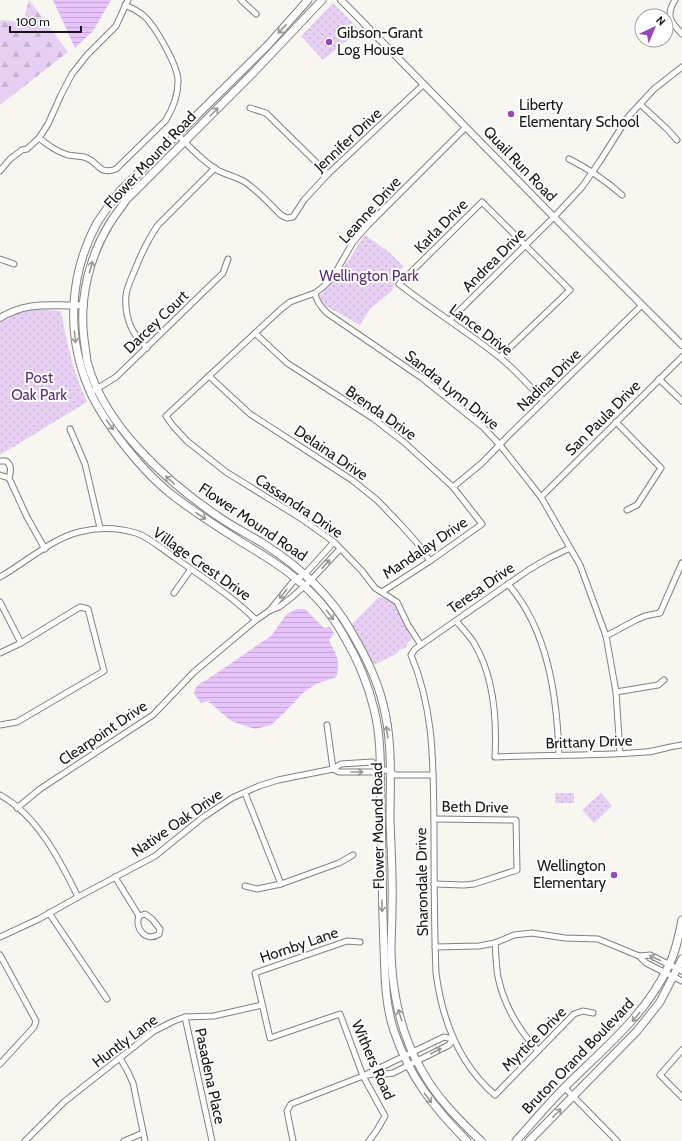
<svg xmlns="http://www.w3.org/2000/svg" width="682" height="1141" font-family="Cabin,sans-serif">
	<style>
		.forest { fill: url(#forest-firs) }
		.park { fill: url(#park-dots) }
		.water { fill: url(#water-rules) }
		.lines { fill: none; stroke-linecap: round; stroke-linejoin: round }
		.minor-casing { stroke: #82817d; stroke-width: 7 }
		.tertiary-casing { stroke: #82817d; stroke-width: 8 }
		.secondary-casing { stroke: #82817d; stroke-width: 9 }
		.minor { stroke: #fff; stroke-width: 5 }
		.tertiary { stroke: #fff; stroke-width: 6 }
		.secondary { stroke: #fff; stroke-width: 7 }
		.oneway { stroke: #979796 }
		.poi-dot { fill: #9548b8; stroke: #fff; stroke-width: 1.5 }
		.labels { text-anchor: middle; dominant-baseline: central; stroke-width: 4; stroke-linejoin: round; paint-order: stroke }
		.poi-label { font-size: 15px; fill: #171715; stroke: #fff; text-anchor: start }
		.street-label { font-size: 15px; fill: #171715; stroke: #fff }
		.park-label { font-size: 15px; fill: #5b2f6f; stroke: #fff }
	</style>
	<defs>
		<pattern id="forest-firs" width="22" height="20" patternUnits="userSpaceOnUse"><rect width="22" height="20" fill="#e7cff4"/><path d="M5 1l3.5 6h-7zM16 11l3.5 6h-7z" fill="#c5b1d0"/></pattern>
		<pattern id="park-dots" width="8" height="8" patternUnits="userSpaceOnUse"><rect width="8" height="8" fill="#e7cff4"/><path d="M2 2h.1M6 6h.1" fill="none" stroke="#c5b1d0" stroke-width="1.8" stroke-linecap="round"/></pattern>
		<pattern id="water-rules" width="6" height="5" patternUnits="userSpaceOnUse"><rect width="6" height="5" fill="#e7c3fb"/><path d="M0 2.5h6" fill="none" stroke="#c5a7d6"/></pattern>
	</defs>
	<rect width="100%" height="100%" fill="#f7f6f1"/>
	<polygon class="forest" points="29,0 68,52 0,105 0,20 23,22"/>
	<g class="park">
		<polygon points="333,3 360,30 323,60 301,36"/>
		<polygon points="365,235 389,252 403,266 395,280 392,291 370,309 360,325 326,306 319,296 336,279"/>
		<path d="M 34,309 L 61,311 C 67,343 73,373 87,402 L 0,455 L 0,323 L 18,313 Z"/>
		<path d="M 379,597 L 393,601 C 400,614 405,627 412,639 L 407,644 L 406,648 L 401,649 L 396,654 L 374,665 L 351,625 Z"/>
		<rect x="555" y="793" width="19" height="10"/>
		<polygon points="601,793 612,806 594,823 582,810"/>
	</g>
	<g class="water">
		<polygon points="53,0 111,0 93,31 75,48"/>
		<path d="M 296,609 L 305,609 L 324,628 L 330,627 L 334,633 L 329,640 C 335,654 342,661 336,677 L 316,684 L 304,692 L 283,714 L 271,725 L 255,729 L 231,721 L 208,701 L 201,703 L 194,694 C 195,685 201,683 208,679 L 271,636 L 286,615 Z"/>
	</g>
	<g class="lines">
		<g class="minor-casing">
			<g id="minor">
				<polyline points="241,0 256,14"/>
				<path d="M 675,0 C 665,16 671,22 682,34"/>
				<polyline points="640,104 667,129 677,140"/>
				<polyline points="250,108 266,113 328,174"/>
				<path d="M 177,134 C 190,147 203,162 219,171 C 227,175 237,177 245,182 C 258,191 270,204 281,215 L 287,218 L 293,217 L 304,200 L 328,174 L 424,84"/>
				<path d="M 39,138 C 48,145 57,152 68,155 C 74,156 79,156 84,157 C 99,161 98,176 116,169 L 166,120 C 173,108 178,95 178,82 C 179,67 155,26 144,16 C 138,11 132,8 125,5"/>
				<path d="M 569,159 C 589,169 605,180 622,195"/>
				<polyline points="0,171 10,159 22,150 27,149 39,138 48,124 61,95 72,74 87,55 116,26 128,0"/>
				<polyline points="0,259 14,264"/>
				<path d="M 315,293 C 316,301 321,307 327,313 L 422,378 L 483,427 L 500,445 L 541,497 L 580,565 L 606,636 L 616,692 L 620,753"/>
				<polyline points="450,320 554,217 582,187 600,161 628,117 654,89 682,67"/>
				<polyline points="255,333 287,363 374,419 405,443 453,487 482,524 430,561 382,592"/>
				<path d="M 147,348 C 142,342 135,336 132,329 C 127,319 125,306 126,295 C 127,287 131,279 134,272 C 141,254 147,241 158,225 L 215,168"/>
				<path d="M 500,357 L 570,290 L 482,202 L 399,284 C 431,309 466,331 498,356 C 515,369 529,386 544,401"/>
				<polyline points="209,376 250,414 352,480 377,500 401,525 418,544 430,561"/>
				<polyline points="659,379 682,401"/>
				<polyline points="95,390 116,377 223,273 228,259"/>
				<polyline points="616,422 661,468 637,505 627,510"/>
				<polyline points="70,429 85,464 100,528"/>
				<path d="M 0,461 L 6,461 C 12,465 11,471 9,478 L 27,517 L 45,549"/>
				<polyline points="0,475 9,478"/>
				<polyline points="453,487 482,463 507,437 642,305"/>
				<polyline points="541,497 682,357"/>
				<path d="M 570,548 L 549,558 L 530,569 L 415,649 L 411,655 C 435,712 433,766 434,826 C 434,875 434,924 436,973 C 442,1019 459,1064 495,1095 L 574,1014 L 583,1011 L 593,1013"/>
				<path d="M 0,577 C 25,563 51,539 79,532 C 98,527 116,527 136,533 C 149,537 162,549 174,557 C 202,577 232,596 256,620"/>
				<path d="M 508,584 C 548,630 557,696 559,755"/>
				<polyline points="174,593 191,569"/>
				<polyline points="0,602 21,643"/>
				<polyline points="270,610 292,583 296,579 305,574 334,542"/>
				<path d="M 456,621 C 462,628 469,635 474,643 C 494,676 497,719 495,757 C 545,755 596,756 646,752 C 658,751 670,746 682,745"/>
				<polyline points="606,636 636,620 645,616 660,613 682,563"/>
				<polyline points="421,645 408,625 397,602 375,588 362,571 334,542 302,519 226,472 187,441 173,426 166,416 280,310 290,302 315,293 323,287 333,277 353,242 368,225 466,127"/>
				<polyline points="0,653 21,643 80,607 88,609 104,671 17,722 0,725"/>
				<polyline points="616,692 658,685 664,680"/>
				<polyline points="327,725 333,769"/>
				<polyline points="333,769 339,772 376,772 380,769"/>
				<polyline points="245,793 281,884"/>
				<path d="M 0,795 C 37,815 60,860 78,897"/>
				<polyline points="17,808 40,789 153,715 194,672 256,620 269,611 279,607 291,598 311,580 340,549"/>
				<polyline points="434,819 516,820 517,870 474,884 464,885 434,884"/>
				<polyline points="115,877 139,916"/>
				<polyline points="245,886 257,889 281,884 339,863 353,855"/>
				<polyline points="49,913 107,999"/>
				<path d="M 145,914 L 152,919 L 160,929 L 159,934 C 146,943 134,928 139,916 Z"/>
				<polyline points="0,937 39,919 78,897 155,856 202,818 232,798 259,786 278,780 333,769 341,764 372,762 380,769 390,771 395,775 433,775"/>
				<polyline points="360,942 347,941 255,973 270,1038 340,1014 363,1076 385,1116 377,1130 369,1141"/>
				<path d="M 495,943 C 496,954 496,966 498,977 C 504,1006 518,1029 538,1051"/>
				<polyline points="435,947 479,946 495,943 514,935 532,933 565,938 598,939 639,956 646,963 682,981"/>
				<polyline points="0,955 36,1021 34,1027 0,1064"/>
				<polyline points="639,956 650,955 682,971"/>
				<polyline points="185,1017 212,1141"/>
				<polyline points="682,1050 660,1075 682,1097"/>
				<polyline points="120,1058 128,1072 133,1083 145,1141"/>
				<polyline points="565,1088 617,1141"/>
				<polyline points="25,1141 64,1102 154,1031 174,1021 185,1017 214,1016 262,1005"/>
				<polyline points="124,1141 143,1133"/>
				<polyline points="293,1141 287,1111 291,1104 363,1076 444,1037 453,1039 449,1045 393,1073 386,1074 378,1073 363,1076"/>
			</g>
		</g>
		<g class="tertiary-casing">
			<g id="tertiary">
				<polyline points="341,0 547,210 682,345"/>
				<path d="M 0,318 C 29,300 52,307 84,305"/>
			</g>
		</g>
		<g class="secondary-casing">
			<g id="secondary">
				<path d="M 308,0 L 268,45 L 120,191 C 112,202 104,212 97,223 C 69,275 66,335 89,389 C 96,406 107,422 118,437 C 133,457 151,478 171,494 C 193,511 216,526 240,541 C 259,553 278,563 295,578 C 315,594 333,616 345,638 C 358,660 368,684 374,709 C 382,740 380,772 381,804 C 382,852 382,900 384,948 C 385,976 385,1004 394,1031 C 409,1076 434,1108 467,1141"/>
				<path d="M 322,0 L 253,73 L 126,200 C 121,208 115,215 110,223 C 89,257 79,299 84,339 C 85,346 86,354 87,361 C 103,424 165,480 216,515 C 231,526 248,534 264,544 C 300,567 331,595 352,633 C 365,655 377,679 383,704 C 393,741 390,782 390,820 C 391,849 393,879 392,908 C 392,923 391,938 391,952 C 392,992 401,1035 421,1069 C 436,1097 458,1119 481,1141"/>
				<path d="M 516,1141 C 532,1123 548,1104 565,1087 C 603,1049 645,1016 668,967 C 676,952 679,935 682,920"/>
				<polyline points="529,1141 637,1031 660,1002 682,959"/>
			</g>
		</g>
		<use href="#minor" class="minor"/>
		<use href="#tertiary" class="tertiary"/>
		<use href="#secondary" class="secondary"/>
	</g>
	<defs><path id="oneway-shaft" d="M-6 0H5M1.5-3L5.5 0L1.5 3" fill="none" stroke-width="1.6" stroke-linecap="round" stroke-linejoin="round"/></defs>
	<g class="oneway">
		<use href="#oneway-shaft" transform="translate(282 29) rotate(133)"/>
		<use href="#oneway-shaft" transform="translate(214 112) rotate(-45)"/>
		<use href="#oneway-shaft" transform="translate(91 267) rotate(-74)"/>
		<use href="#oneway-shaft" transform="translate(75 337) rotate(83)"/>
		<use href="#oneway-shaft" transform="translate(110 425) rotate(54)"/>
		<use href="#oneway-shaft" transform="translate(170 480) rotate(-138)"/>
		<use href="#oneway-shaft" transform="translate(201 516) rotate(33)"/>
		<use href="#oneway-shaft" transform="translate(326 564) rotate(-47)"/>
		<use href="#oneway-shaft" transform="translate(283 594) rotate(129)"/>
		<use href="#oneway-shaft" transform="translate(330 615) rotate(54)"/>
		<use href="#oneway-shaft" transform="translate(387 732) rotate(-98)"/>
		<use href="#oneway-shaft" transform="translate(357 772)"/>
		<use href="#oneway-shaft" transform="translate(382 906) rotate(89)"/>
		<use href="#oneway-shaft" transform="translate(655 958) rotate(-156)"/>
		<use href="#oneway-shaft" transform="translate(400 1015) rotate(-107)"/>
		<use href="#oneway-shaft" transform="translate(636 1017) rotate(130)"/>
		<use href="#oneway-shaft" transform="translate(436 1051) rotate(-27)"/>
		<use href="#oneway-shaft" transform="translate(428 1098) rotate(53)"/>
		<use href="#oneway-shaft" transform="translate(557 1113) rotate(-45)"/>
	</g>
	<g class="poi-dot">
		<circle cx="329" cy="42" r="4"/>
		<circle cx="511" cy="114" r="4"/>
		<circle cx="614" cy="875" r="4"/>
	</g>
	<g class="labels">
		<g class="poi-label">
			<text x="337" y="33">Gibson-Grant<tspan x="337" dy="17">Log House</tspan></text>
			<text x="519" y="105">Liberty<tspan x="519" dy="17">Elementary School</tspan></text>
			<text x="606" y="866" text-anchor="end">Wellington<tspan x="606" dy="17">Elementary</tspan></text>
		</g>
		<g class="street-label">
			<text transform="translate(348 140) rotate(-43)">Jennifer Drive</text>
			<text transform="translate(150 160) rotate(-47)">Flower Mound Road</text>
			<text transform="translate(520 164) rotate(46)">Quail Run Road</text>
			<text transform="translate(370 210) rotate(-48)">Leanne Drive</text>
			<text transform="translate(441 226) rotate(-45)">Karla Drive</text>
			<text transform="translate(494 260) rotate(-45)">Andrea Drive</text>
			<text transform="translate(156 322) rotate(-44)">Darcey Court</text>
			<text transform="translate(481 330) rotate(37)">Lance Drive</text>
			<text transform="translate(549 380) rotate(-44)">Nadina Drive</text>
			<text transform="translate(452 390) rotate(39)">Sandra Lynn Drive</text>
			<text transform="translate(381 413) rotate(35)">Brenda Drive</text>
			<text transform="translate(603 418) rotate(-45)">San Paula Drive</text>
			<text transform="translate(331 453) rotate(34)">Delaina Drive</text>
			<text transform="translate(299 506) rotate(34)">Cassandra Drive</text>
			<text transform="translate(253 522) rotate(34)">Flower Mound Road</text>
			<text transform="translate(425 548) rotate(-34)">Mandalay Drive</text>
			<text transform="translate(202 564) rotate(35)">Village Crest Drive</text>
			<text transform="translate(481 588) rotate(-35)">Teresa Drive</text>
			<text transform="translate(103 733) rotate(-34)">Clearpoint Drive</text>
			<text transform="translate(589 742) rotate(-2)">Brittany Drive</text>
			<text transform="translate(475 807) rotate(1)">Beth Drive</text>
			<text transform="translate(177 823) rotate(-35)">Native Oak Drive</text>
			<text transform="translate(378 826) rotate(-91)">Flower Mound Road</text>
			<text transform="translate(422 882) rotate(-91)">Sharondale Drive</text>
			<text transform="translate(299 945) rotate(-19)">Hornby Lane</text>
			<text transform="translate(534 1039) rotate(-45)">Myrtice Drive</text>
			<text transform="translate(125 1041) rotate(-37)">Huntly Lane</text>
			<text transform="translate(578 1056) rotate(-46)">Bruton Orand Boulevard</text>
			<text transform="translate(373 1060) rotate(66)">Withers Road</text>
			<text transform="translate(210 1076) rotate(78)">Pasadena Place</text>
		</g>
		<g class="park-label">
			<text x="369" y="276">Wellington Park</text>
			<text x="39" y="378">Post<tspan x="39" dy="17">Oak Park</tspan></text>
		</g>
	</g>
	<g transform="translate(654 28) rotate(44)"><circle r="19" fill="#ffffff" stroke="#a2a2a1"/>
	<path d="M0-3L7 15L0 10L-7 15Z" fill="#9548b8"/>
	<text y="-6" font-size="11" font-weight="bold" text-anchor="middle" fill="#171715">N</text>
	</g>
	<path d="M10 26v6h71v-6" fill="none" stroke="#171715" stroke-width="2"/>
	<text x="16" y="26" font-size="12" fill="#171715" stroke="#ffffff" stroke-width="3" paint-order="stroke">100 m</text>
</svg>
